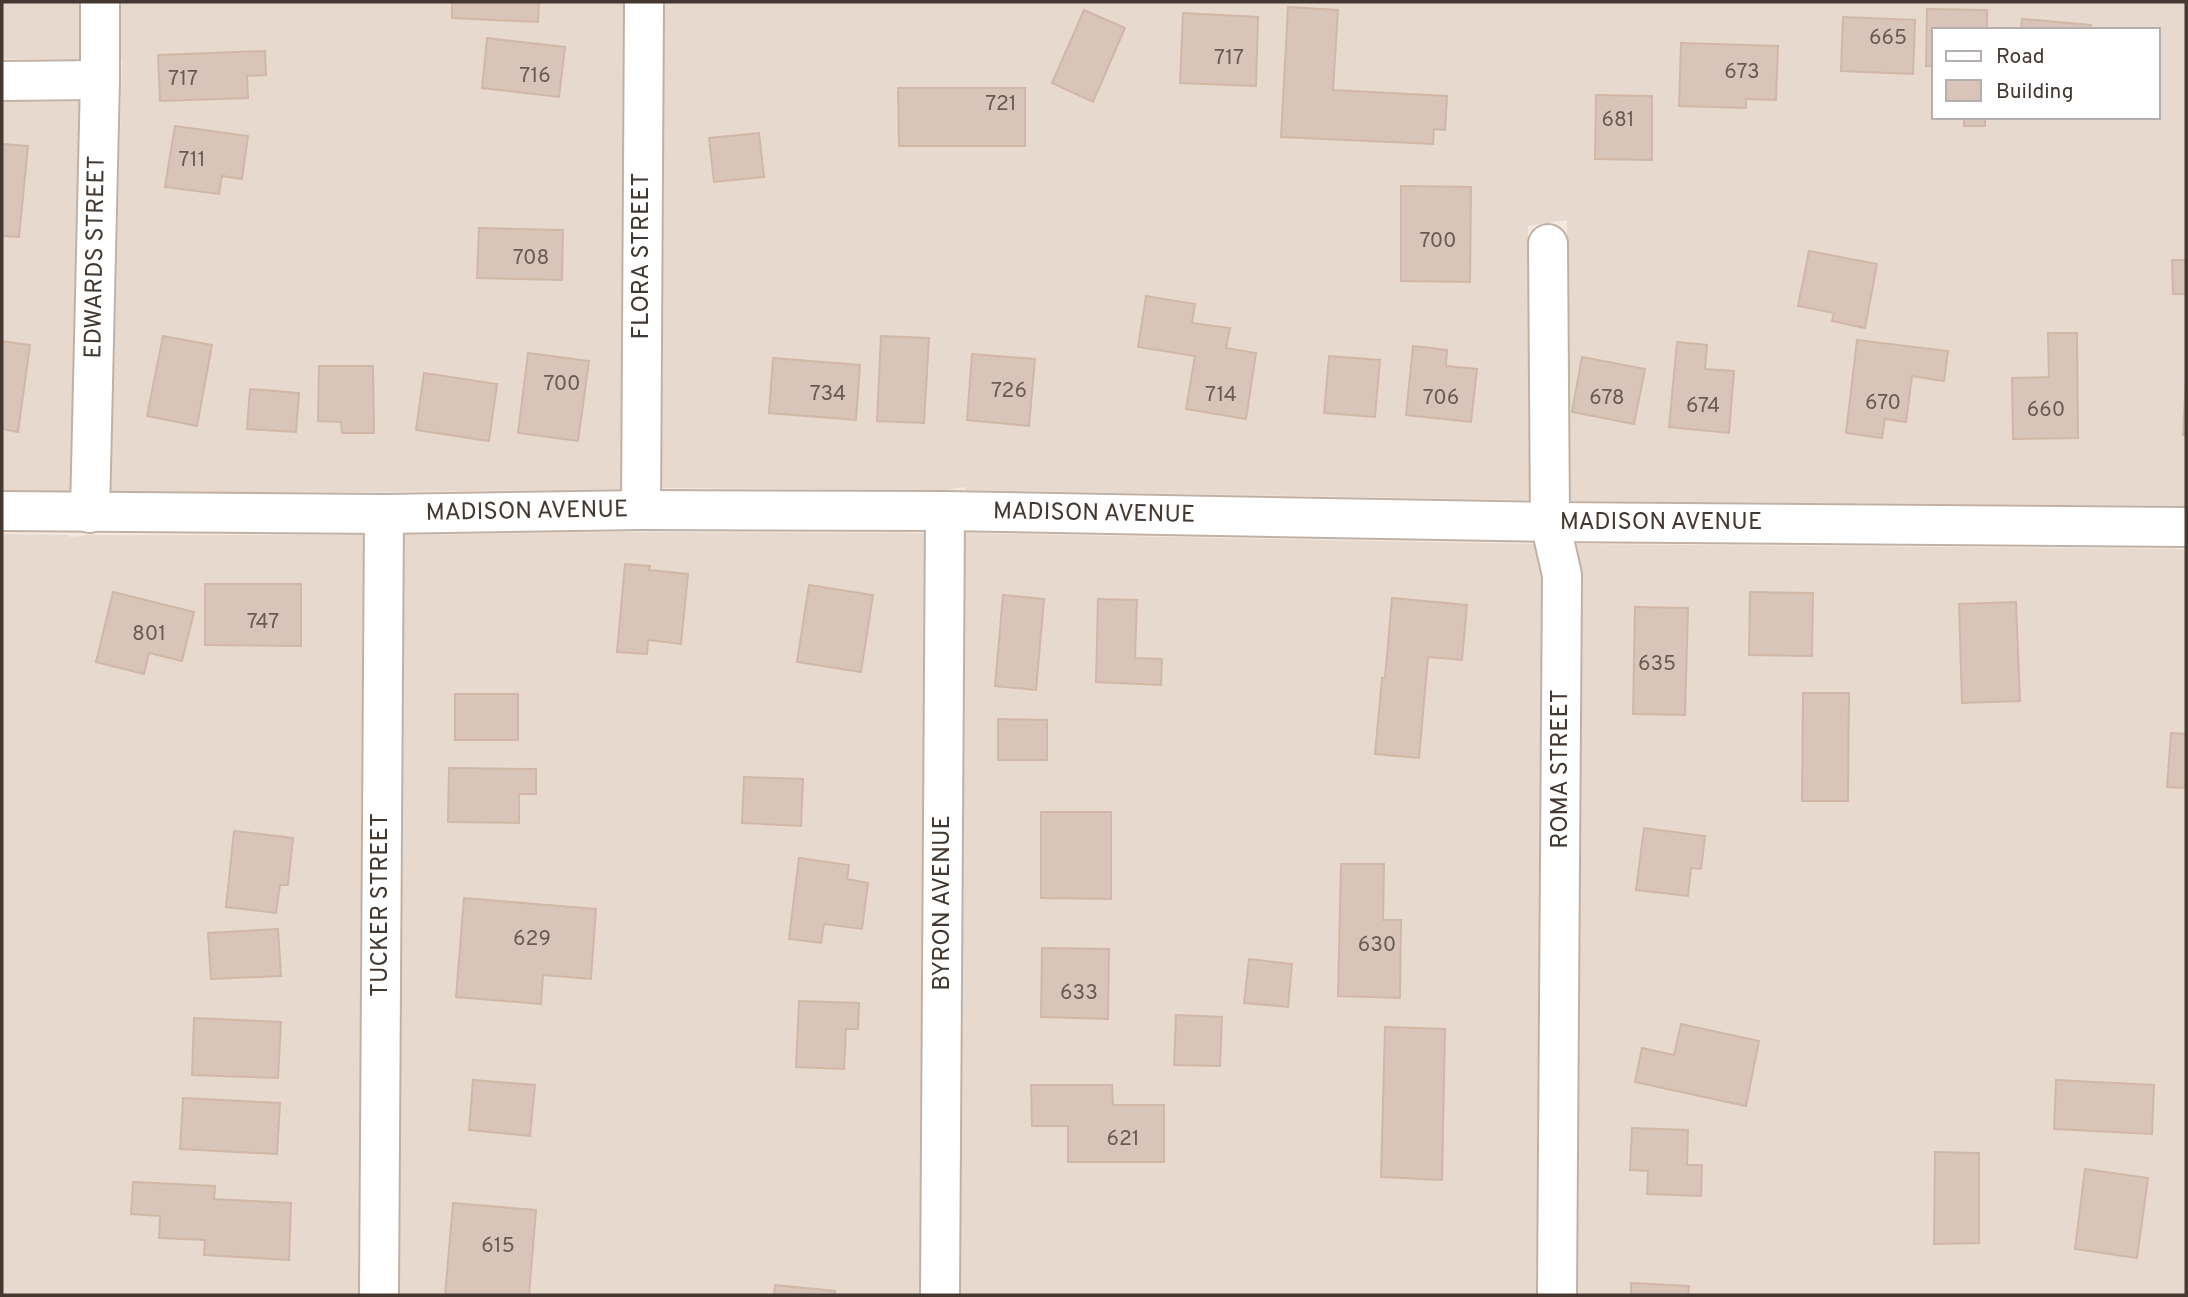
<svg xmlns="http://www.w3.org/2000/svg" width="2188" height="1297" font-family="Overpass,sans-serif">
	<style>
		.residential { fill: #e7d9ce; fill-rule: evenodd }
		.building { fill: #d8c4b8; stroke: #d1b7a7; stroke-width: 2 }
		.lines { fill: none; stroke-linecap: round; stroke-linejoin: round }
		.minor-casing { stroke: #c1b1a5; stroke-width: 42 }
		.tertiary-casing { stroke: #c1b1a5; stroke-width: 42 }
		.minor { stroke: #fff; stroke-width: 38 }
		.tertiary { stroke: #fff; stroke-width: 38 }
		.labels { text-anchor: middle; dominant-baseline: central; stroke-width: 5; stroke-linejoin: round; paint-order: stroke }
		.number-label { font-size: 21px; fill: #695b53 }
		.street-label { font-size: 24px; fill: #443831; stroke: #fff }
	</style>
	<rect width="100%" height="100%" fill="#f3e9e0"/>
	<g class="residential">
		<rect x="2" y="2" width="78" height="57"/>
		<polygon points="120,2 624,2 621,489 385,492 111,492 122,59 120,58"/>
		<path d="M 664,2 L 2186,2 L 2186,506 L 1570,501 L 1567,220 L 1528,226 L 1530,500 L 965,490 L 965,487 L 946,490 L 661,488 ZM 1934,30 L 2158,30 L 2158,117 L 1934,117 Z"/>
		<polygon points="2,102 79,102 71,491 2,490"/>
		<polygon points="621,532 925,533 920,1295 399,1295 403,535"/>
		<polygon points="965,533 1534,544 1542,579 1537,1295 960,1295"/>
		<polygon points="2,534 70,535 70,537 89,535 363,535 359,1295 2,1295"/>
		<polygon points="1576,544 2186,549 2186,1295 1577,1295 1582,573"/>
	</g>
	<g class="building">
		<polygon points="452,2 539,2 538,22 452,18"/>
		<polygon points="1288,7 1338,10 1333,90 1447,96 1445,130 1434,129 1433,144 1281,137"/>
		<polygon points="1927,9 1987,10 1987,30 1934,30 1934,66 1926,66"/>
		<polygon points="1084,10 1125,28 1093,102 1052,83"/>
		<polygon points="1183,13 1258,17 1256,86 1180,83"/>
		<polygon points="1843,17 1915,20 1913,74 1841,71"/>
		<polygon points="2022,19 2091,25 2091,30 2021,30"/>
		<polygon points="487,38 565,47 559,97 482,88"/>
		<polygon points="1681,43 1778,46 1776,100 1746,99 1746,108 1679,106"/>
		<polygon points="265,51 266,75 247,76 248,98 160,101 158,55"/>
		<polygon points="898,88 1025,88 1025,146 899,146"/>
		<polygon points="1596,95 1652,96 1652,160 1595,159"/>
		<rect x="1964" y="117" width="21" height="9"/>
		<polygon points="175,126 248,136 242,179 222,176 219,194 165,187"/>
		<polygon points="759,133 764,177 714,182 709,138"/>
		<polygon points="2,144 28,146 19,237 2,236"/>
		<polygon points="1401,186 1471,187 1470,282 1401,281"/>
		<polygon points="479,228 563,230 562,280 477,278"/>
		<polygon points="1809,251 1877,264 1865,328 1832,321 1834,313 1798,306"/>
		<polygon points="2172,260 2186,260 2186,294 2173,294"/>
		<polygon points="1146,296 1195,304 1192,323 1230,328 1226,348 1256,353 1246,419 1186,409 1195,356 1138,347"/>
		<polygon points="2048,333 2077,333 2078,438 2013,439 2012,378 2049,377"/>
		<polygon points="163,336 212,345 197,426 147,416"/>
		<polygon points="881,336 929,338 924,423 877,421"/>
		<polygon points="1857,340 1948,351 1944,381 1912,376 1906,422 1885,419 1882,438 1846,433"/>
		<polygon points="2,341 30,345 18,432 2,429"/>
		<polygon points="1677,342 1707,345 1705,369 1734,371 1729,433 1669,427"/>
		<polygon points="1413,346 1447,350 1446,366 1477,369 1471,422 1406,415"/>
		<polygon points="528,353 589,361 578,441 518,433"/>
		<polygon points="972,354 1035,359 1029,426 967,420"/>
		<polygon points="1329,356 1380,360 1375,417 1324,413"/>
		<polygon points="1582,357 1645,369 1634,424 1572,412"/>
		<polygon points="773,358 860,365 856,420 769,413"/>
		<polygon points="319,366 373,366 374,433 342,433 341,422 318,421"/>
		<polygon points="424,373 497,384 489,441 416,430"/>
		<polygon points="2186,377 2186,435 2183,435"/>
		<polygon points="250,389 299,393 296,432 247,429"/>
		<polygon points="625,564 650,566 649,570 688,574 681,644 648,640 647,654 617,652"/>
		<polygon points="205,584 301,584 301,646 205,645"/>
		<polygon points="809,585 873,595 861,672 797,662"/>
		<polygon points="113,592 194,612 182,661 149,653 144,674 96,662"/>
		<polygon points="1750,592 1813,593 1812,656 1749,655"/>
		<polygon points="1003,595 1044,599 1036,690 995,686"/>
		<polygon points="1392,598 1467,605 1462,660 1428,657 1419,758 1375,754 1382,678 1385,678"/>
		<polygon points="1098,599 1137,600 1135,658 1162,659 1161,685 1096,682"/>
		<polygon points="2016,602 2020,701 1962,703 1959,604"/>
		<polygon points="1635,607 1688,608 1685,715 1633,714"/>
		<polygon points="1803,693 1849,693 1848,801 1802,801"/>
		<rect x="455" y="694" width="63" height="46"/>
		<polygon points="998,719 1047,720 1047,760 998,760"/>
		<polygon points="2171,733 2186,734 2186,788 2167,787"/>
		<polygon points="449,768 536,769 536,794 519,794 519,823 448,822"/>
		<polygon points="744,777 803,779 801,826 742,823"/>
		<polygon points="1041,812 1111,812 1111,899 1041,898"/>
		<polygon points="1644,828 1705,836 1701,869 1691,868 1688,896 1636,890"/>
		<polygon points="234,831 293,838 288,885 280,885 276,913 226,907"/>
		<polygon points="799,858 849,865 847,879 868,883 862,929 824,924 821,943 789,939"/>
		<polygon points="1341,864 1384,864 1383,920 1401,920 1400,998 1338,996"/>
		<polygon points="464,898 596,909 591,979 543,975 541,1004 456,997"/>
		<polygon points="278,929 281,976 211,979 208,933"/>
		<polygon points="1042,948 1109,949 1108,1019 1041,1017"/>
		<polygon points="1249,959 1292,964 1288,1007 1244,1003"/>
		<polygon points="799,1001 859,1003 858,1029 846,1029 844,1069 796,1067"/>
		<polygon points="1176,1015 1222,1017 1220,1066 1174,1065"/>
		<polygon points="194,1018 281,1022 278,1078 192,1075"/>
		<polygon points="1681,1024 1759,1041 1746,1106 1635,1082 1642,1048 1674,1055"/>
		<polygon points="1385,1027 1445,1029 1442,1180 1381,1177"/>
		<polygon points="473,1080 535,1085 530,1136 469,1130"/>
		<polygon points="2056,1080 2154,1085 2152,1134 2054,1129"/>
		<polygon points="1031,1085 1112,1085 1113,1105 1164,1105 1164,1162 1068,1162 1068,1126 1032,1126"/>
		<polygon points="183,1098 280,1103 277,1154 180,1149"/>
		<polygon points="1632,1128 1688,1130 1687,1165 1702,1165 1701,1196 1647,1194 1648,1171 1630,1170"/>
		<polygon points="1935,1152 1979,1153 1979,1243 1934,1244"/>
		<polygon points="2085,1169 2148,1178 2137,1258 2075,1249"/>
		<polygon points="133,1182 215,1186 214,1199 291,1203 289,1260 204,1255 205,1240 159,1238 160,1216 131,1214"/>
		<polygon points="453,1203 536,1210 529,1295 445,1295"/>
		<polygon points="1631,1283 1689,1286 1688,1295 1631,1295"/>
		<polygon points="775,1285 835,1291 835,1295 774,1295"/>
	</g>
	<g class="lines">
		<g class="minor-casing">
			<g id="minor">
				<polyline points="2,81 100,80"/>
				<polyline points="1548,244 1550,522 1562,575 1557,1295"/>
				<polyline points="641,510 644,2"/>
				<polyline points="90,513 100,80 100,2"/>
				<polyline points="379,1295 384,514"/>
				<polyline points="940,1295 945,511"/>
			</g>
		</g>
		<g class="tertiary-casing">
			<polyline id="tertiary" points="2,511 384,514 641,510 945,511 1550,522 2186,527"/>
		</g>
		<use href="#minor" class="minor"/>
		<use href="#tertiary" class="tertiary"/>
	</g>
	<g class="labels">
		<g class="number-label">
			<text x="1888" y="38">665</text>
			<text x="1229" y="58">717</text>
			<text x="1742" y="72">673</text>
			<text x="535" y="76">716</text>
			<text x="183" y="79">717</text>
			<text x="1001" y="104">721</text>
			<text x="1618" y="120">681</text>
			<text x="192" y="160">711</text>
			<text x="1438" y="241">700</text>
			<text x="531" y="258">708</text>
			<text x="562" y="384">700</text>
			<text x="1009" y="391">726</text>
			<text x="828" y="394">734</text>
			<text x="1221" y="395">714</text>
			<text x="1441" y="398">706</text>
			<text x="1607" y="398">678</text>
			<text x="1883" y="403">670</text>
			<text x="1703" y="406">674</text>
			<text x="2046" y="410">660</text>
			<text x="263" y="622">747</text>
			<text x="149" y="634">801</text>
			<text x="1657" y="664">635</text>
			<text x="532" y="939">629</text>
			<text x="1377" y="945">630</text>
			<text x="1079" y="993">633</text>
			<text x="1123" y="1139">621</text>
			<text x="498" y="1246">615</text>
		</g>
		<g class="street-label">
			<text transform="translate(642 256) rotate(-90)">FLORA STREET</text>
			<text transform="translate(96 257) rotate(-89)">EDWARDS STREET</text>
			<text transform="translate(527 512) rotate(-1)">MADISON AVENUE</text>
			<text transform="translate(1094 514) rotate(1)">MADISON AVENUE</text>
			<text x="1661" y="523">MADISON AVENUE</text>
			<text transform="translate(1561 769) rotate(-90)">ROMA STREET</text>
			<text transform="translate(943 903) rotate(-90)">BYRON AVENUE</text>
			<text transform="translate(381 905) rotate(-90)">TUCKER STREET</text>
		</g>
	</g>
	<rect width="2188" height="1297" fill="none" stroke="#443831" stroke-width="7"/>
	<rect x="1932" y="28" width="228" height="91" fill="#ffffff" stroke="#b4afad" stroke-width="2"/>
	<rect x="1946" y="51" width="35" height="10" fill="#ffffff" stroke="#b4afad" stroke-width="2"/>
	<text x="1996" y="63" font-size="21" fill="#443831">Road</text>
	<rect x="1946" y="80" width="35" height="21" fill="#d8c4b8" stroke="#b4afad" stroke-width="2"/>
	<text x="1996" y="98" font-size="21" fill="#443831">Building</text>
</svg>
